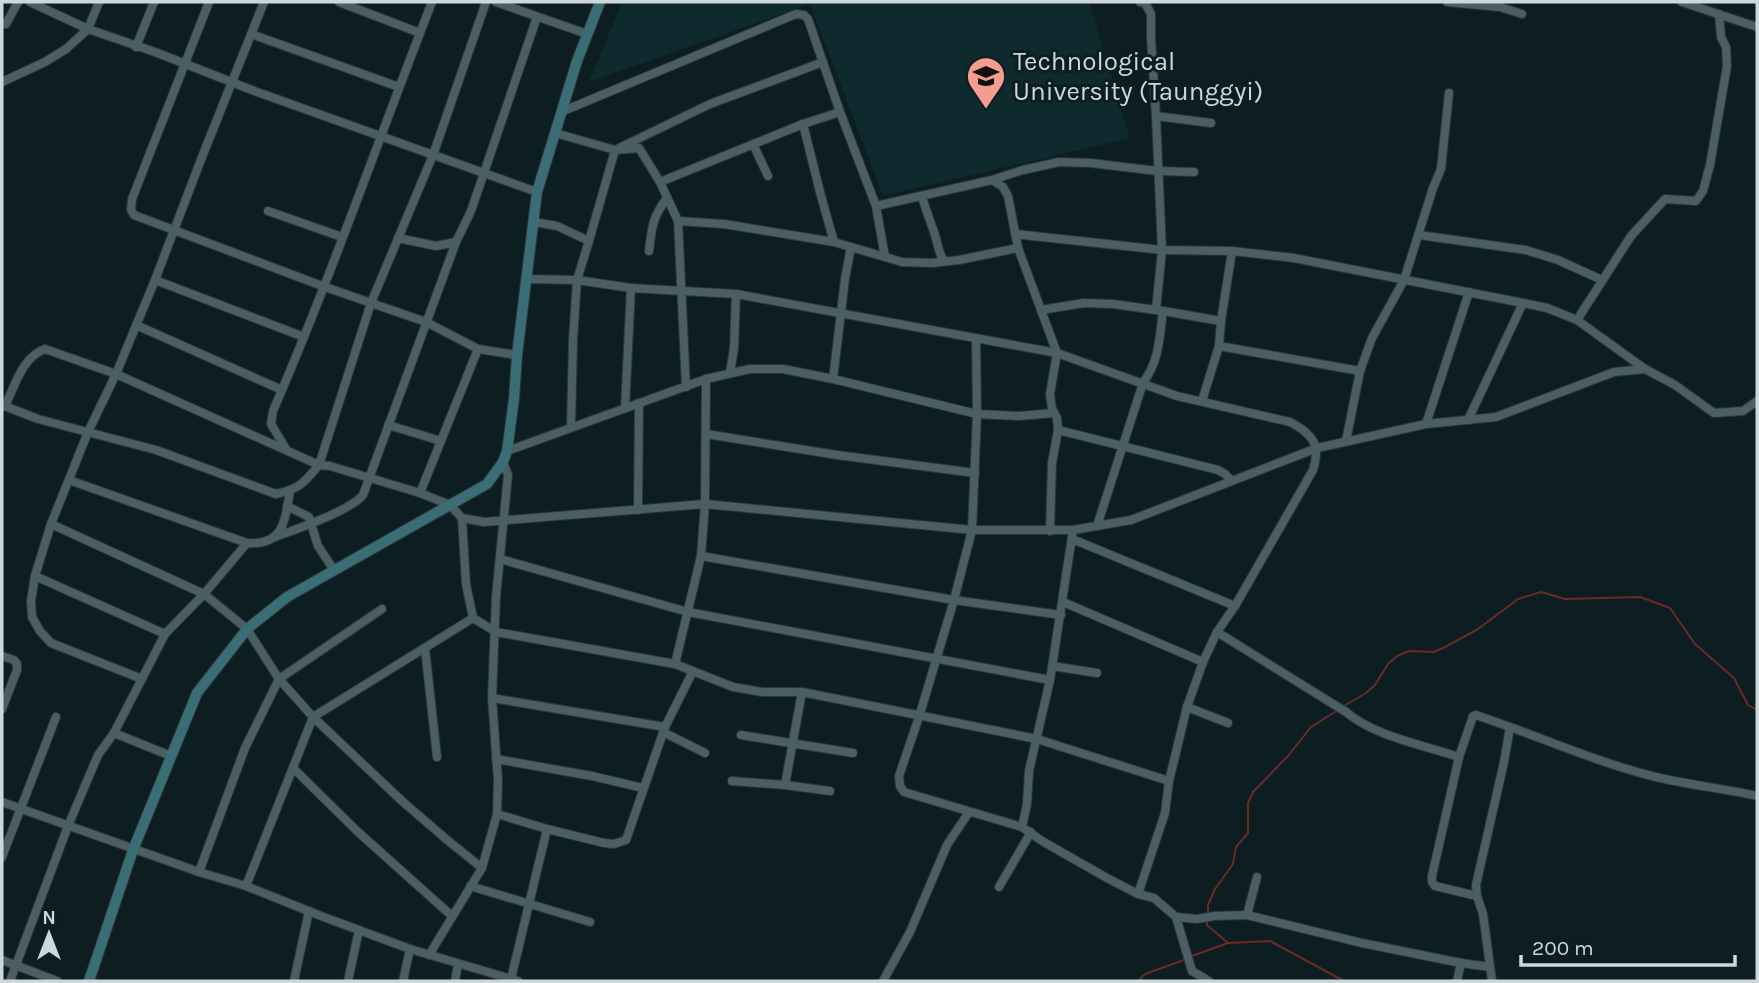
<svg xmlns="http://www.w3.org/2000/svg" width="1759" height="983" font-family="Karla,sans-serif">
	<style>
		.built { fill: #0e2a2e }
		.lines { fill: none; stroke-linecap: round; stroke-linejoin: round }
		.stream { stroke: #6b2b24; stroke-width: 2 }
		.street-casing { stroke: #2d3639; stroke-width: 10 }
		.secondary-casing { stroke: #2d3639; stroke-width: 12 }
		.street { stroke: #4b5e63; stroke-width: 8 }
		.secondary { stroke: #3b6d76; stroke-width: 10 }
		.labels { text-anchor: middle; dominant-baseline: central; stroke-width: 6; stroke-linejoin: round; paint-order: stroke }
		.poi-label { font-size: 26px; fill: #cdd8da; stroke: #0c1e21; text-anchor: start }
	</style>
	<rect width="100%" height="100%" fill="#0c1e21"/>
	<polygon class="built" points="622,2 1089,2 1130,138 883,196 810,4 589,82"/>
	<g class="lines">
		<g class="stream">
			<polyline points="1342,707 1366,693 1375,685 1388,664 1397,656 1409,651 1434,652 1445,647 1478,629 1518,599 1541,592 1565,599 1640,597 1670,608 1695,644 1734,678 1748,705 1757,710"/>
			<polyline points="1208,913 1208,905 1215,889 1233,864 1236,847 1248,833 1248,803 1253,792 1288,756 1311,727 1338,710"/>
			<polyline points="1207,919 1207,925 1228,943"/>
			<polyline points="1192,956 1228,943 1270,941 1344,981"/>
			<polyline points="1138,981 1145,974 1184,960"/>
		</g>
		<g class="street-casing">
			<g id="street">
				<polyline points="30,2 88,29 155,52 257,92 537,192"/>
				<polyline points="209,2 132,199 131,210 134,215 325,287 426,322 478,349 517,355"/>
				<polyline points="339,2 420,33"/>
				<polyline points="496,2 587,34"/>
				<polyline points="1140,2 1145,3 1151,14 1151,38 1156,116 1162,250 1156,310"/>
				<polyline points="1447,2 1500,7 1522,14"/>
				<polyline points="1682,2 1757,27"/>
				<polyline points="2,24 6,24 18,2"/>
				<polyline points="251,34 399,87"/>
				<polyline points="136,47 154,2"/>
				<polyline points="2,82 45,62 66,49 88,29 99,2"/>
				<polyline points="561,112 796,14 804,15 808,19 840,112"/>
				<polyline points="1156,116 1211,123"/>
				<polyline points="803,124 821,196 834,242"/>
				<polyline points="555,133 615,150 639,148 660,182 678,221 686,387"/>
				<polyline points="753,144 768,176"/>
				<polyline points="992,180 1023,170 1059,162 1091,163 1157,171 1194,172"/>
				<polyline points="660,182 803,124 840,112 876,206 885,257"/>
				<path d="M 922,196 C 925,209 931,222 935,235 C 938,245 938,252 944,261"/>
				<polyline points="876,206 992,180 1003,187 1008,196 1018,248 1057,353 1050,394 1052,409 1057,418 1058,430 1052,463 1050,531"/>
				<polyline points="268,211 342,237"/>
				<polyline points="678,221 724,224 834,242 902,262 932,263 959,260 1018,248"/>
				<polyline points="534,222 557,226 589,241 615,150 710,104 823,62"/>
				<polyline points="1015,234 1162,250 1232,251 1294,258 1523,303 1547,308 1577,320 1645,369"/>
				<polyline points="1419,235 1526,250 1558,260 1602,280"/>
				<polyline points="398,238 436,246 456,242"/>
				<path d="M 649,251 C 652,227 652,218 667,198"/>
				<path d="M 527,279 L 577,280 L 631,288 L 736,294 L 1057,353 L 1177,396 L 1290,422 C 1313,434 1321,445 1313,470 L 1235,606 L 1217,632 L 1203,662 L 1063,602"/>
				<polyline points="155,280 304,337"/>
				<polyline points="1041,310 1084,303 1113,304 1163,311 1221,321"/>
				<polyline points="1577,320 1631,236 1665,199 1696,201 1703,191 1710,165 1727,66 1726,47 1721,37 1719,14"/>
				<polyline points="136,325 282,390"/>
				<polyline points="976,338 977,414 972,530 954,600 919,717 899,776 900,786 904,792 1022,827"/>
				<polyline points="1219,346 1360,371"/>
				<polyline points="730,373 734,348 736,294"/>
				<polyline points="833,379 845,279 851,247"/>
				<polyline points="1202,401 1219,346 1221,321 1232,251"/>
				<path d="M 2,405 L 38,419 L 156,450 L 276,494 C 299,489 304,483 319,465 L 330,466 L 420,493 L 450,505 L 462,518 L 484,522 L 705,504 L 972,530 L 1073,530 L 1131,520 L 1317,448 L 1426,424 L 1496,417 L 1614,372 L 1645,369 L 1675,385 L 1714,413 L 1743,411 L 1757,401"/>
				<path d="M 2,407 L 5,406 C 15,386 22,357 45,349 L 116,374 L 319,465 L 371,303 L 433,155 L 486,2"/>
				<polyline points="625,408 631,288"/>
				<polyline points="1468,420 1523,303"/>
				<polyline points="1426,424 1469,292"/>
				<polyline points="388,425 441,441"/>
				<polyline points="571,427 573,340 577,280 589,241"/>
				<polyline points="1058,430 1218,470 1225,474 1232,481"/>
				<polyline points="706,434 837,455 975,473"/>
				<polyline points="1346,441 1360,371 1372,338 1404,280 1433,188 1441,169 1449,93"/>
				<path d="M 286,449 L 271,424 L 273,411 C 331,277 379,138 432,2"/>
				<polyline points="507,451 706,379 750,369 783,369 833,379 977,414 1019,416 1054,413"/>
				<path d="M 69,480 L 247,543 C 284,546 285,520 290,491"/>
				<polyline points="420,493 478,349"/>
				<polyline points="287,506 309,517 318,546 334,570"/>
				<polyline points="638,510 639,403"/>
				<polyline points="51,524 204,594 247,629 279,679 313,717 402,801 446,839 482,868"/>
				<path d="M 1097,526 L 1143,383 C 1160,359 1159,339 1163,311"/>
				<polyline points="1073,530 1050,680 1029,771 1027,804 1022,827 1042,841 1107,878 1138,894 1154,898 1176,917 1192,971 1209,981"/>
				<path d="M 275,537 C 296,529 350,511 363,495 L 456,242 L 471,211 L 537,17"/>
				<polyline points="1072,539 1235,606"/>
				<polyline points="701,556 954,600 1061,615"/>
				<polyline points="500,559 688,612 1050,680"/>
				<polyline points="35,576 165,634"/>
				<polyline points="473,618 496,632 675,664 733,687 762,692 802,692 1037,739 1169,781"/>
				<path d="M 1217,632 L 1346,712 C 1374,736 1423,745 1459,757 L 1432,876 L 1432,882 L 1435,886 L 1477,896"/>
				<polyline points="425,648 437,757"/>
				<polyline points="2,656 14,660 17,664 17,670 2,709"/>
				<polyline points="675,664 701,556 705,504 706,379"/>
				<polyline points="1052,666 1097,673"/>
				<polyline points="142,679 51,643 40,631 32,617 31,601 35,576 51,524 88,432 116,374 155,280 202,157 264,2"/>
				<polyline points="492,698 665,727"/>
				<polyline points="1187,707 1203,662"/>
				<path d="M 1510,727 C 1557,744 1604,764 1652,776 C 1687,785 1722,788 1757,796"/>
				<polyline points="663,732 705,753"/>
				<polyline points="114,733 171,756"/>
				<polyline points="741,735 853,753"/>
				<polyline points="1459,757 1473,716 1476,715 1510,727 1504,762 1476,885 1477,896 1483,914 1492,981"/>
				<polyline points="496,759 592,776 643,788"/>
				<polyline points="293,768 358,832 452,916"/>
				<polyline points="732,781 785,785 830,791"/>
				<polyline points="785,785 802,692"/>
				<polyline points="2,802 199,872 246,886 321,916 410,949 518,981"/>
				<polyline points="497,814 547,829 604,843 614,844 626,840 665,727 693,671"/>
				<polyline points="2,857 56,717"/>
				<polyline points="199,872 245,748 279,679 382,609"/>
				<polyline points="246,886 313,717 473,618 466,584 462,518"/>
				<polyline points="470,886 590,922"/>
				<polyline points="999,887 1031,832"/>
				<polyline points="1138,894 1165,813 1169,781 1187,707 1228,723"/>
				<polyline points="1247,915 1257,877"/>
				<polyline points="1176,917 1197,919 1214,916 1247,915 1362,943 1461,963 1490,967"/>
				<polyline points="429,955 482,868 497,814 498,780 492,698 496,597 508,475 503,462"/>
				<polyline points="2,960 57,981"/>
				<polyline points="511,979 547,829"/>
				<polyline points="10,981 68,826 98,755 114,733 165,634 204,594 247,543"/>
				<polyline points="294,981 309,911"/>
				<polyline points="348,981 359,930"/>
				<polyline points="403,981 410,949"/>
				<polyline points="455,981 458,964"/>
				<polyline points="883,981 910,932 947,845 969,812"/>
				<polyline points="1457,981 1461,963"/>
			</g>
		</g>
		<g class="secondary-casing">
			<polyline id="secondary" points="89,981 133,850 197,693 247,629 287,597 487,484 503,462 507,451 514,399 517,355 537,192 577,61 600,2"/>
		</g>
		<use href="#street" class="street"/>
		<use href="#secondary" class="secondary"/>
	</g>
	<defs>
		<g id="university-pin" transform="scale(2.0125)"><path d="M0 17L-7.5 6A9.5 9.5 0 1 1 7.5 6Z" fill="#f59c90" stroke="#0c1e21"/><path d="M0-5L7-2L0 1L-7-2ZM-4 1L0 2.5L4 1V4Q0 6-4 4Z" fill="#111"/></g>
	</defs>
	<g fill-rule="evenodd">
		<use href="#university-pin" x="986" y="76"/>
	</g>
	<g class="labels">
		<g class="poi-label">
			<text x="1013" y="61">Technological<tspan x="1013" dy="30">University (Taunggyi)</tspan></text>
		</g>
	</g>
	<rect width="1759" height="983" fill="none" stroke="#cdd8da" stroke-width="7"/>
	<g transform="translate(49 934)" stroke="#0c1e21" stroke-width="5" paint-order="stroke">
	<path d="M0-5L12 26L0 18L-12 26Z" fill="#cdd8da"/>
	<text y="-10" font-size="19" font-weight="bold" text-anchor="middle" fill="#cdd8da">N</text>
	</g>
	<path d="M1521 955v10h214v-10" fill="none" stroke="#cdd8da" stroke-width="3.5"/>
	<text x="1532" y="955" font-size="21" fill="#cdd8da" stroke="#0c1e21" stroke-width="5" paint-order="stroke">200 m</text>
</svg>
